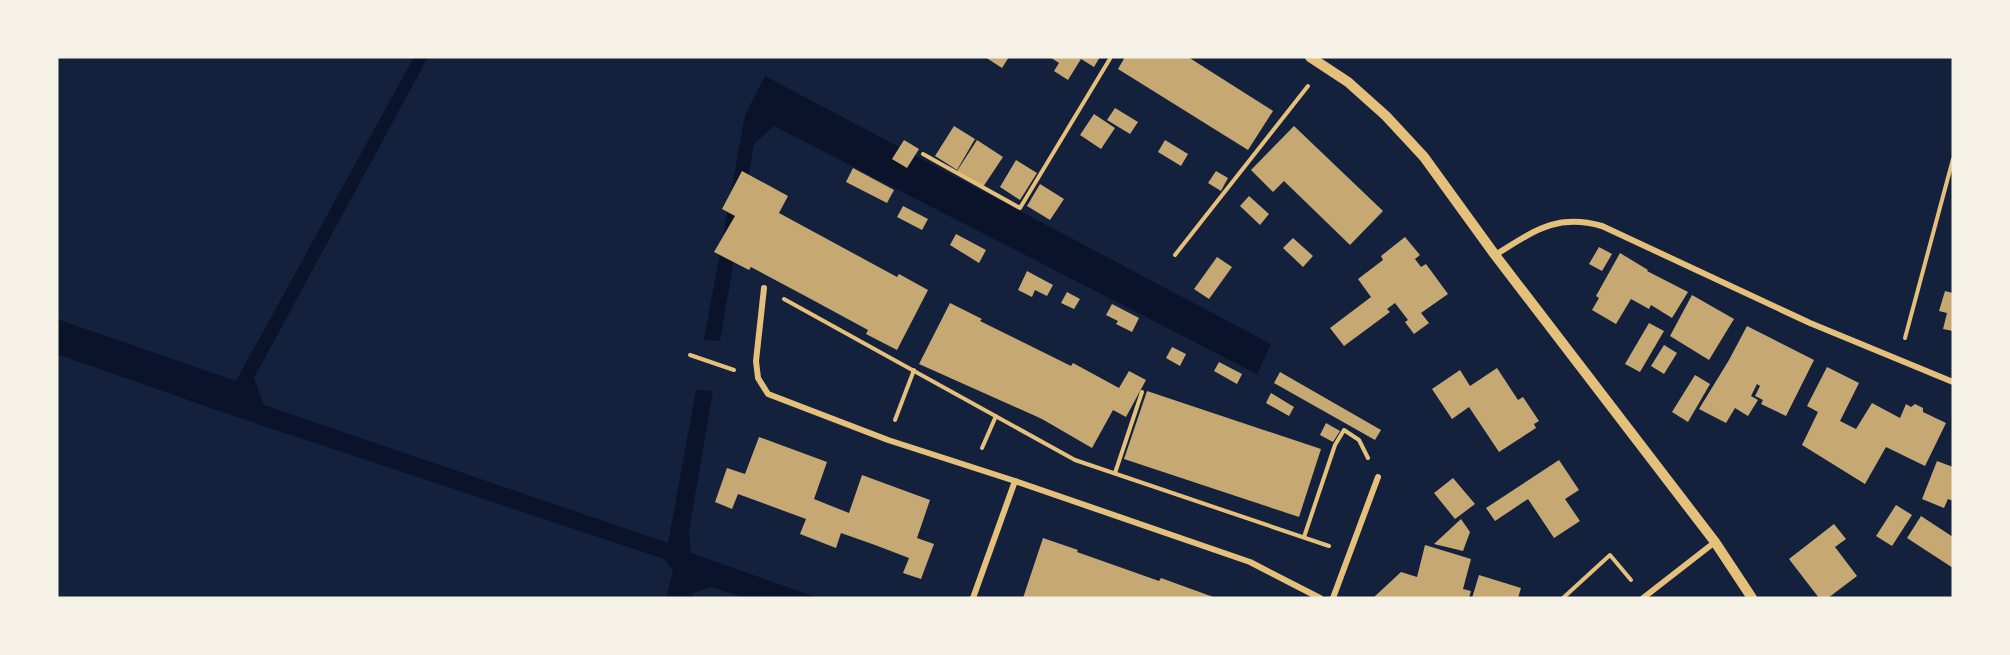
<svg xmlns="http://www.w3.org/2000/svg" width="2010" height="655" font-family="Karla,sans-serif">
	<style>
		.water { fill: #0b132b }
		.building { fill: #c6a872 }
		.lines { fill: none; stroke-linecap: round; stroke-linejoin: round }
		.path { stroke: #e5c07b; stroke-width: 4 }
		.minor { stroke: #e5c07b; stroke-width: 6 }
		.tertiary { stroke: #e5c07b; stroke-width: 10 }
	</style>
	<rect width="100%" height="100%" fill="#14213d"/>
	<g class="water">
		<polygon points="414,57 428,57 254,378 264,405 668,543 696,390 713,391 689,531 691,553 819,598 745,598 711,587 693,593 692,598 666,598 673,570 664,559 219,411 57,354 57,319 236,381"/>
		<polygon points="765,76 1271,344 1257,374 774,126 754,144 720,341 704,340 745,115"/>
	</g>
	<g class="building">
		<polygon points="985,57 1009,57 1002,68"/>
		<polygon points="1050,57 1100,57 1094,67 1081,59 1068,80 1054,71 1059,63"/>
		<polygon points="1125,57 1188,57 1273,111 1248,150 1118,69"/>
		<polygon points="1115,108 1138,122 1130,134 1107,120"/>
		<polygon points="1094,114 1115,128 1101,149 1080,135"/>
		<polygon points="954,126 975,139 957,170 935,156"/>
		<polygon points="1294,126 1383,211 1350,245 1284,181 1273,192 1251,170"/>
		<polygon points="904,140 919,149 907,168 892,159"/>
		<polygon points="977,140 1003,157 983,187 957,171"/>
		<polygon points="1165,140 1188,154 1181,166 1158,152"/>
		<polygon points="1016,160 1037,173 1020,200 1000,187"/>
		<polygon points="853,168 894,190 887,203 846,182"/>
		<polygon points="742,171 788,196 779,213 897,277 899,274 928,290 897,350 866,334 868,330 809,298 751,267 749,270 714,252 735,216 722,209"/>
		<polygon points="1216,171 1228,178 1221,191 1208,183"/>
		<polygon points="1040,184 1064,199 1050,220 1027,206"/>
		<polygon points="1249,196 1269,214 1260,225 1240,206"/>
		<polygon points="903,206 928,219 922,230 897,217"/>
		<polygon points="956,234 986,250 979,263 950,245"/>
		<polygon points="1405,237 1420,255 1415,259 1421,267 1426,264 1448,294 1421,313 1429,323 1414,334 1405,322 1408,320 1395,303 1387,309 1390,312 1344,346 1330,328 1371,297 1358,279 1383,260 1381,256"/>
		<polygon points="1293,238 1313,256 1303,267 1283,248"/>
		<polygon points="1599,247 1612,254 1602,271 1589,264"/>
		<polygon points="1620,253 1648,270 1647,271 1688,292 1672,318 1651,305 1649,309 1631,299 1616,324 1592,310 1599,298 1596,296"/>
		<polygon points="1217,257 1232,267 1209,299 1194,289"/>
		<polygon points="1027,271 1053,285 1047,296 1035,290 1032,297 1018,290"/>
		<polygon points="1945,291 1953,293 1953,331 1943,329 1947,313 1939,311"/>
		<polygon points="1067,292 1080,299 1074,309 1061,303"/>
		<polygon points="1692,295 1734,319 1709,360 1670,336"/>
		<polygon points="950,303 982,319 980,321 1071,366 1073,363 1119,388 1129,371 1146,380 1126,417 1113,410 1092,448 1042,419 919,364"/>
		<polygon points="1112,304 1139,318 1132,332 1116,324 1118,321 1106,315"/>
		<polygon points="1649,323 1664,331 1640,372 1625,364"/>
		<polygon points="1747,326 1814,360 1786,416 1761,404 1763,400 1755,396 1760,386 1757,384 1751,396 1758,400 1748,416 1735,408 1726,423 1699,409 1729,360"/>
		<polygon points="1664,345 1677,353 1664,374 1651,366"/>
		<polygon points="1172,347 1186,354 1180,366 1166,358"/>
		<polygon points="1219,362 1242,374 1237,384 1214,371"/>
		<polygon points="1827,367 1859,383 1840,421 1856,429 1872,403 1900,418 1906,404 1911,407 1915,404 1923,408 1923,412 1946,423 1925,466 1886,447 1865,484 1802,445 1818,412 1807,406"/>
		<polygon points="1497,368 1518,400 1523,397 1539,421 1534,424 1536,428 1499,452 1469,407 1452,419 1432,389 1460,370 1470,386"/>
		<polygon points="1280,372 1381,430 1375,440 1274,383"/>
		<polygon points="1695,375 1710,384 1688,422 1672,412"/>
		<polygon points="1147,391 1321,449 1299,517 1124,459"/>
		<polygon points="1271,393 1294,407 1289,416 1266,403"/>
		<polygon points="1326,423 1340,431 1333,442 1320,435"/>
		<polygon points="759,437 827,462 814,499 849,513 862,475 930,500 917,538 934,544 921,579 903,573 909,558 875,545 841,533 836,548 800,534 806,519 738,494 732,509 715,502 727,468 745,474"/>
		<polygon points="1559,460 1579,490 1565,499 1580,521 1554,538 1528,499 1495,521 1486,508"/>
		<polygon points="1937,461 1953,467 1953,501 1948,499 1944,508 1922,499"/>
		<polygon points="1453,478 1475,504 1455,519 1434,493"/>
		<polygon points="1896,505 1912,515 1892,546 1876,536"/>
		<polygon points="1921,516 1953,537 1953,568 1907,538"/>
		<polygon points="1461,519 1470,532 1463,551 1434,544"/>
		<polygon points="1834,524 1846,539 1835,547 1857,576 1828,598 1819,598 1789,559"/>
		<polygon points="1043,538 1078,550 1077,552 1159,581 1161,578 1216,598 1023,598"/>
		<polygon points="1425,545 1471,559 1463,589 1471,591 1469,598 1373,598 1401,572 1417,577"/>
		<polygon points="1479,575 1521,588 1518,598 1472,598"/>
	</g>
	<g class="lines">
		<g class="path">
			<polyline points="923,154 1020,208 1111,57"/>
			<polyline points="1175,255 1308,86"/>
			<polyline points="784,299 1075,460 1329,546"/>
			<polyline points="1905,338 1953,159"/>
			<polyline points="690,355 734,370"/>
			<polyline points="895,420 914,370"/>
			<polyline points="982,448 996,416"/>
			<polyline points="1115,473 1142,392"/>
			<polyline points="1304,537 1335,445 1344,430 1359,440 1368,458"/>
			<polyline points="1563,598 1610,555 1631,580"/>
		</g>
		<g class="minor">
			<path d="M 1495,255 C 1533,232 1555,213 1602,226 L 1810,323 L 1953,382"/>
			<polyline points="764,288 756,361 758,378 768,394 888,440 1015,481 1250,562 1320,598"/>
			<polyline points="973,598 1015,481"/>
			<polyline points="1333,598 1378,477"/>
			<polyline points="1643,598 1715,542"/>
		</g>
		<polyline class="tertiary" points="1310,57 1348,82 1386,116 1424,157 1495,255 1715,542 1752,598"/>
	</g>
	<rect width="2010" height="655" fill="none" stroke="#f6f1e7" stroke-width="117"/>
</svg>
